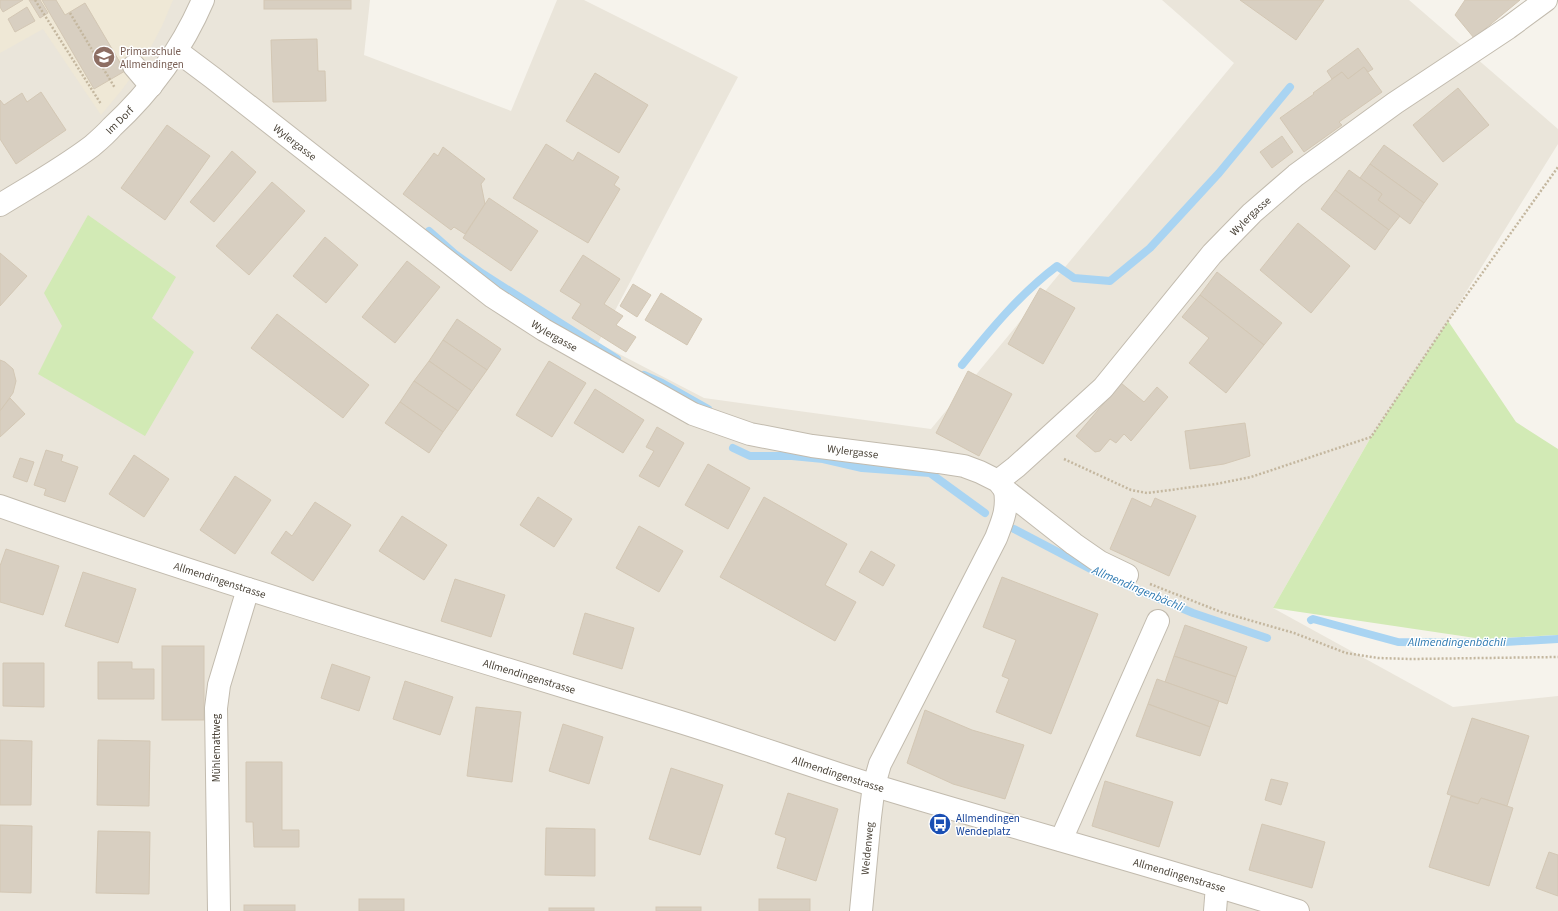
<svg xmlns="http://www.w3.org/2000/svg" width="1558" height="911" font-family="'Source Sans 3',sans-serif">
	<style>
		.residential { fill: #eae5da }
		.education { fill: #efe8d6 }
		.green { fill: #d2eab5 }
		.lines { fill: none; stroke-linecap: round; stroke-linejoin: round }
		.stream { stroke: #a9d4f2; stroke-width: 8 }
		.building { fill: #d8cfc1; stroke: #d3c7b4 }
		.minor-casing { stroke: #c2bbae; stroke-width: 24 }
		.path { stroke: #c4b79f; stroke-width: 2.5; stroke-dasharray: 2 2; stroke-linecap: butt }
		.minor { stroke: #fff; stroke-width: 22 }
		.labels { text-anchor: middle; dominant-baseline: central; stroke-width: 3; stroke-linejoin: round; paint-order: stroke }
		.education-label { font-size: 11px; fill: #785e54; stroke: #fff; text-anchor: start }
		.street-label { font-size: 11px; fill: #4b4439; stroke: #fff }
		.transit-label { font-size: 11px; fill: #164399; stroke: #fff; text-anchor: start }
		.water-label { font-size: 12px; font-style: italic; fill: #2e7ab2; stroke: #fff }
	</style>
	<rect width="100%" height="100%" fill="#f6f3ec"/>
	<polygon class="residential" points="0,0 370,0 364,55 511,111 557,0 584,0 738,77 598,343 704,398 931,429 1234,63 1162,0 1409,0 1558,129 1558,144 1448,321 1371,437 1273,608 1453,707 1558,696 1558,911 0,911"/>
	<polygon class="education" points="0,0 173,0 162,26 144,60 121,91 101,115 43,29 0,53"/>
	<g class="green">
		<polygon points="88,215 176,277 152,318 194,352 145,436 38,374 62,326 44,293"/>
		<polygon points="1448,321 1516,422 1558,449 1558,635 1482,639 1273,608 1371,437"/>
	</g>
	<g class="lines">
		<g class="stream">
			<polyline points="429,231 455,254 483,274 617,359"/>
			<path d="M 962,365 C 991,329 1021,293 1057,266 L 1074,278 L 1110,281 L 1150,248 L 1219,173 L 1290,87"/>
			<polyline points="644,375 662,383 708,409"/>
			<polyline points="733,448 750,456 792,456 823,459 862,468 930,473 985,513"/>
			<polyline points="1014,529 1102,575"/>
			<polyline points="1119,582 1193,613 1267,638"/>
			<polyline points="1311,620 1313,619 1398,642 1489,643 1558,639"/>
		</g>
	</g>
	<g class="building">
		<polygon points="0,0 23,0 3,12 0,7"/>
		<polygon points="29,0 40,0 48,13 40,18"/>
		<polygon points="42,0 56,0 65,15 85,3 125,71 94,89"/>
		<rect x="264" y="0" width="87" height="9"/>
		<polygon points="1240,0 1324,0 1296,40"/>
		<polygon points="1465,0 1520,0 1474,38 1455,15"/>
		<polygon points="27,7 35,21 15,32 8,19"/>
		<polygon points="317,39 318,71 325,71 326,101 273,102 271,40"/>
		<polygon points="1358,48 1373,69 1368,72 1364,67 1348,79 1342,72 1332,79 1327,71"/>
		<polygon points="1364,67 1382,92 1339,122 1342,125 1304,152 1280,118 1314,94 1313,93 1342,72 1348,79"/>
		<polygon points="595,73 648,105 619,153 566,121"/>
		<polygon points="1458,88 1489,125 1443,162 1413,125"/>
		<polygon points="41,92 66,130 16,164 0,139 0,100 4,105 22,93 27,102"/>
		<polygon points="167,125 210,156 165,220 121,188"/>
		<polygon points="1282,136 1293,152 1272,168 1260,152"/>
		<polygon points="546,144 573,161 578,152 619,177 614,185 620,189 588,243 513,198"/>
		<polygon points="1384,145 1438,184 1424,203 1370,164"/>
		<polygon points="443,147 485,179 481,184 485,204 465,234 454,227 451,230 403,194 434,153 438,156"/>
		<polygon points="232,151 256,172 214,222 190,202"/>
		<polygon points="1370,164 1424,203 1410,224 1378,200 1382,194 1360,178"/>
		<polygon points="1349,170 1382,194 1378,200 1400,216 1389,230 1335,190"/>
		<polygon points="272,182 305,211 249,275 216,246"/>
		<polygon points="1335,190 1389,230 1375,250 1321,209"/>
		<polygon points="489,198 538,231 511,271 463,238"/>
		<polygon points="1298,223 1350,266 1311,313 1260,270"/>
		<polygon points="325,237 358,265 326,303 293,276"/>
		<polygon points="0,253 27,276 0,306"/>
		<polygon points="583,255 620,279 604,304 623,316 616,325 636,337 626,352 572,318 581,304 560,291"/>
		<polygon points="407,261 440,287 395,343 362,317"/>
		<polygon points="1217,272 1282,323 1264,345 1200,295"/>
		<polygon points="633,284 651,295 637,317 620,306"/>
		<polygon points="1040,288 1075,308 1043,364 1008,344"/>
		<polygon points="661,293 702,319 687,345 645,320"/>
		<polygon points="1200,295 1264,345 1226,393 1189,363 1209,338 1182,317"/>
		<polygon points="277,314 369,385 343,418 251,348"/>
		<polygon points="457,319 501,349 487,370 443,340"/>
		<polygon points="443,340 487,370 472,391 429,361"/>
		<polygon points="0,360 5,362 13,369 16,381 13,393 0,411"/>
		<polygon points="429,361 472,391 458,411 414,381"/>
		<polygon points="549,361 586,383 552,437 516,415"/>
		<polygon points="968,371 1012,394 979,456 936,433"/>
		<polygon points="414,381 458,411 443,432 400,402"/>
		<polygon points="1121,383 1144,402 1157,387 1168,397 1131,441 1124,434 1116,443 1110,439 1100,451 1095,452 1076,436"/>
		<polygon points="595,389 644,420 623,453 574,423"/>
		<polygon points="10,398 25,414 0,437 0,411"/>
		<polygon points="400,402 443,432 429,453 385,423"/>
		<polygon points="1245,423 1250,456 1224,464 1190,469 1185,431"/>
		<polygon points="657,427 684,443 659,487 639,476 654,451 646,447"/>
		<polygon points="46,450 63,455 61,461 78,467 65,502 44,495 46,489 34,485"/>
		<polygon points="134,455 169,479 144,517 109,494"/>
		<polygon points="20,458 34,462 27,482 13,477"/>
		<polygon points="708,464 750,488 728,529 685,505"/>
		<polygon points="235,476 271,500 235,554 200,530"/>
		<polygon points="538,497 572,519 554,547 520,525"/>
		<polygon points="764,497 847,544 825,585 856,602 835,641 720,577"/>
		<polygon points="1132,498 1151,507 1155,498 1196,516 1169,576 1110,549"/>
		<polygon points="315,502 351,525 313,581 271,553 286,531 292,536"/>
		<polygon points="402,516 447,545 424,580 379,551"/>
		<polygon points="639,526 683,551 659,592 616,568"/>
		<polygon points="6,549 59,566 43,615 0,602 0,566"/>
		<polygon points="871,551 895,565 883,586 859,572"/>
		<polygon points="83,572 136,589 118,643 65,626"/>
		<polygon points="1002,577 1098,614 1051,734 996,712 1009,679 1002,676 1016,640 983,627"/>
		<polygon points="455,579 505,595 491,637 441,621"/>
		<polygon points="585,613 634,628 622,669 573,654"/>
		<polygon points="1185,625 1247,647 1236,677 1174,656"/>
		<rect x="162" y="646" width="42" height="74"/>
		<polygon points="1174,656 1236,677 1227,704 1165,682"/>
		<polygon points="98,662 132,662 132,669 154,669 154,699 98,699"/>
		<polygon points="3,663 44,663 44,707 3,706"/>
		<polygon points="332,664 370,677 359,711 321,698"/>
		<polygon points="1157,679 1219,701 1210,727 1148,704"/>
		<polygon points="405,681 453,697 440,735 393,719"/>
		<polygon points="1148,704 1210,727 1200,756 1136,736"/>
		<polygon points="476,707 521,712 512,782 467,776"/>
		<polygon points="925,710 972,730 1024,745 1005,799 953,784 907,763"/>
		<polygon points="1472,718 1529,736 1507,806 1481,798 1478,804 1447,794"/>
		<polygon points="563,724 603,737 589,784 549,771"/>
		<polygon points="0,740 32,741 31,805 0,805"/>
		<polygon points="98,740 150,741 149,806 97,805"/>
		<polygon points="246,762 282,762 282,830 299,830 299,847 254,847 253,822 246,822"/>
		<polygon points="671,768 723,785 700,855 649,839"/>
		<polygon points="1271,779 1288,783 1281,805 1265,800"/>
		<polygon points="1105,781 1173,802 1159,847 1092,826"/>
		<polygon points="788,793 838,809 816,881 777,868 786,838 775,834"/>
		<polygon points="1451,796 1478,804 1481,798 1513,808 1489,886 1429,867"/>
		<polygon points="1262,824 1325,842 1312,888 1249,870"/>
		<polygon points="0,825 32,826 31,893 0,892"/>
		<polygon points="546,828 595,829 595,876 545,875"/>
		<polygon points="98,831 150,832 149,894 96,893"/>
		<polygon points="1549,852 1558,855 1558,896 1536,888"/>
		<rect x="359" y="899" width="45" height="12"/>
		<rect x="759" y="899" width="51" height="12"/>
		<rect x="244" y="905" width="51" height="6"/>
		<rect x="656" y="907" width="45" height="4"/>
		<rect x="549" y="908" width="45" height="3"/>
	</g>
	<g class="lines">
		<g class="minor-casing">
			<g id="minor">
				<path id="s1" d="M 177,51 L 213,78 L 493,297 L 544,330 L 693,414 L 750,434 L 812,446 L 938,462 L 964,466 L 980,472 L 998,481 L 1005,490 L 1074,544 L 1100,562 L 1127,575"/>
				<polyline points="134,66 151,86"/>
				<path id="s2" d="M 0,205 C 31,186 63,168 92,146 C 99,140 106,134 112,127 C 151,91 182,49 203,0"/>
				<path id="s3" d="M 998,481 L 1016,467 L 1103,388 L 1212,254 L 1252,213 L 1296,175 L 1395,103 L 1508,28 L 1546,0"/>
				<path id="s4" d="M 0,506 C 224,585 451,652 677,721 C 745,742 811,766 879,787 C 1018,829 1159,867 1298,911"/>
				<polyline points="1061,840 1158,621"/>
				<polyline points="219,911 216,708 219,685 248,589"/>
				<path id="s5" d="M 861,911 L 870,817 L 874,785 L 880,764 L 996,538 C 1003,520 1008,509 1005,490"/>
				<polyline points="1215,911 1217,886"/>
			</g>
		</g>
		<g class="path">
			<polyline points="35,0 101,104"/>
			<polyline points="70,13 115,88"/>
			<polyline points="1064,459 1131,490 1147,493 1216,484 1251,477 1371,437 1448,321 1558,167"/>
			<polyline points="1150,584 1221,612 1294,633 1346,653 1378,658 1411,659 1558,657"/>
		</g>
		<use href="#minor" class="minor"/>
	</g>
	<defs>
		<g id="school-disc" transform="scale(1.15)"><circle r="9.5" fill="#8d6e63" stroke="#fff"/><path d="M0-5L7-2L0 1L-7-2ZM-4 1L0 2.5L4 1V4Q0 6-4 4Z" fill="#fff"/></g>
		<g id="bus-disc" transform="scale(1.15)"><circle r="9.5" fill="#1a4fb4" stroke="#fff"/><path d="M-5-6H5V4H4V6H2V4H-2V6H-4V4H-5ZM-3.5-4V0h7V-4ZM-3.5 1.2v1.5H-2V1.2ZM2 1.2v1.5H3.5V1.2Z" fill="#fff"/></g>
	</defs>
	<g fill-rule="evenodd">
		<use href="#school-disc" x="104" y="57"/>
		<use href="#bus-disc" x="940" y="824"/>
	</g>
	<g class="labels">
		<g class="education-label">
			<text x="120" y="51">Primarschule<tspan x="120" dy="13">Allmendingen</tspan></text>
		</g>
		<g class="street-label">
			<text stroke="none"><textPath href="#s2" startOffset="147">Im Dorf</textPath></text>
			<text stroke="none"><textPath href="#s1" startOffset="149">Wylergasse</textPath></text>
			<text stroke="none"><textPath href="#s3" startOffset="367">Wylergasse</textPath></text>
			<text stroke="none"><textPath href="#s1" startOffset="473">Wylergasse</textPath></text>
			<text stroke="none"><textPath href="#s1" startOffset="797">Wylergasse</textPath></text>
			<text stroke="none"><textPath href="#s4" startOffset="232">Allmendingenstrasse</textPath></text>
			<text stroke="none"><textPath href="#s4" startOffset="556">Allmendingenstrasse</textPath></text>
			<text transform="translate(216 748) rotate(-90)">Mühlemattweg</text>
			<text stroke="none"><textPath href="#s4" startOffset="880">Allmendingenstrasse</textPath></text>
			<text stroke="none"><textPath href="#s5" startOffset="63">Weidenweg</textPath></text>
			<text stroke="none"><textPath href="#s4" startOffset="1236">Allmendingenstrasse</textPath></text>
		</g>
		<g class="transit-label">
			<text x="956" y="818">Allmendingen<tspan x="956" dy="13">Wendeplatz</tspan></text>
		</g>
		<g class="water-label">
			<text transform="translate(1138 589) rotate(23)">Allmendingenbächli</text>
			<text x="1457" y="642">Allmendingenbächli</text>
		</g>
	</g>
</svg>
